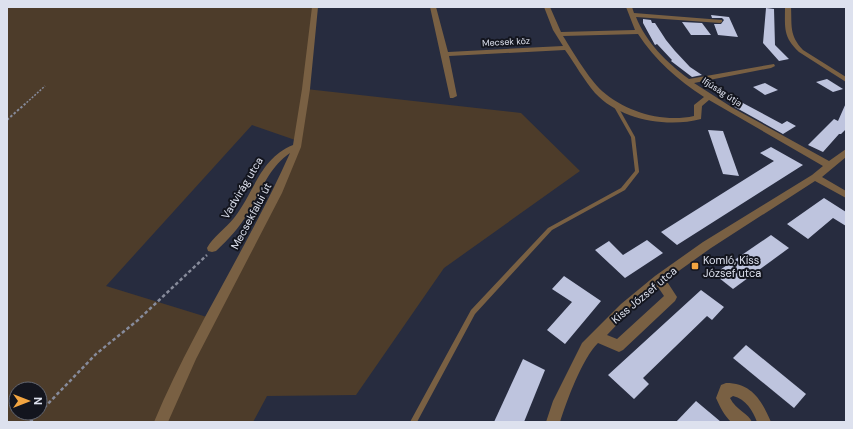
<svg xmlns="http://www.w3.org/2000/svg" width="853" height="429" font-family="'DM Sans',sans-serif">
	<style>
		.green { fill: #4d3c2a; fill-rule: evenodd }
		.building { fill: #bec4de }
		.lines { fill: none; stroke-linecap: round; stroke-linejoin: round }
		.path-far2 { stroke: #878b9b; stroke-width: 1.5; stroke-dasharray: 2 1.5; stroke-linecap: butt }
		.path-far1 { stroke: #878b9b; stroke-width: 2; stroke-dasharray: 2.5 2; stroke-linecap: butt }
		.path { stroke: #878b9b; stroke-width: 2.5; stroke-dasharray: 3.5 2.5; stroke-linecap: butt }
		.service { fill: #796043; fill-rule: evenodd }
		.minor { fill: #796043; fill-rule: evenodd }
		.poi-dot { fill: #f2a541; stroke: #13151e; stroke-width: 1.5 }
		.labels { text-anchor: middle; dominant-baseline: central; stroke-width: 4; stroke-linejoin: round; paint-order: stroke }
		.far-street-label { font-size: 9px; fill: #dde1ee; stroke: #13151e }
		.street-label { font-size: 11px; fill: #dde1ee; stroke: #13151e }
		.poi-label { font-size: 11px; fill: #dde1ee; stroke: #13151e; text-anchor: start }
	</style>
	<rect width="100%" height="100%" fill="#272c3f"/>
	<path class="green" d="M 7,7 L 315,7 L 306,89 L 521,113 L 580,171 L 444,268 L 356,395 L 267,396 L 253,422 L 7,422 ZM 252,125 L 298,141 L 210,318 L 106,286 ZM 16,389 L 40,389 L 40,413 L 16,413 Z"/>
	<g class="building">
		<polygon points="766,8 774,9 775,45 789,59 779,61 763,43"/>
		<polygon points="711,15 729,17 738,37 718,35 714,24 721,24 724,20 722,18 712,18"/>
		<polygon points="643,19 651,20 652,23 655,23 666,40 675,51 690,67 702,75 692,77 671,61 672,60 657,44 655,45 643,23"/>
		<polygon points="682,22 702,23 711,35 691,35"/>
		<polygon points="827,79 843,89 833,92 816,82"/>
		<polygon points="765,83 778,90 765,95 753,87"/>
		<polygon points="741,102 782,124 787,121 796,126 783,134 733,106"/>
		<polygon points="846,103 846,129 841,134 839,134 823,152 808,145 834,119 838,121"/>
		<polygon points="708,130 723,131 739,176 723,174"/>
		<polygon points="771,147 803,165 677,245 661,232 774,161 760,153"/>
		<polygon points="824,198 846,212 846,226 833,218 808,239 787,224"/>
		<polygon points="771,235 789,248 733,289 714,274"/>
		<polygon points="647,240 663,253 625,278 595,250 609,241 623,255"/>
		<polygon points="564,276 601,301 565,344 547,330 572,302 552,289"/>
		<polygon points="701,290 724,307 712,320 707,316 643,378 649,384 634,399 608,375"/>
		<polygon points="746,345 806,394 794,408 733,358"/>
		<polygon points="523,359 545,370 524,422 494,422"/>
		<polygon points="696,401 721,422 676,422"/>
	</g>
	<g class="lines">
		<polyline class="path-far2" points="24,105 45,86"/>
		<polyline class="path-far1" points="7,120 25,104"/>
		<g class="path">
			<polyline points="40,412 96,354 138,320 207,255"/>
			<polyline points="30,422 39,413"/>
		</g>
		<polygon class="service" points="614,104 615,104 617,105 635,137 639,171 639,172 625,190 552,230 475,314 417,422 410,422 471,310 548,228 621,188 635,171 631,137 613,105"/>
		<g class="minor">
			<path d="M 312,7 L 318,7 L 310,89 L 301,147 L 282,193 L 196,359 L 168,422 L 154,422 C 193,329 249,245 290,153 C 268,168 261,192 248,213 C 239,228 228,240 216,251 L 212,252 L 208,251 L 207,248 C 212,238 226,228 234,218 C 254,193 260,158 293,145 L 302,89 Z"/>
			<path d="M 430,7 L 436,7 L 448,52 L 563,46 L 553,30 L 544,7 L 550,7 L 561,32 L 635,30 L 626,7 L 632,7 L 634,13 L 722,20 L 722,22 L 720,23 L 636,17 C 646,42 667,63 689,79 L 774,64 L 775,66 L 771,68 L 694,83 L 733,108 L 829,161 L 846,149 L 846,157 L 822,177 L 846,191 L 846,198 L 815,181 L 711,248 L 666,280 L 677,297 L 675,301 L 623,350 L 619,352 L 598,343 C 582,359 567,400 560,422 L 546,422 L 553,401 L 582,343 L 621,304 L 655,276 L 703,242 L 812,175 L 823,166 L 709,100 L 702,106 L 701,119 C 667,128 620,120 595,93 C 584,80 575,64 565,50 L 449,56 L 457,96 L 453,98 L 450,98 ZM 638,34 C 655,60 678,80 704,97 L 694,105 L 694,116 C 663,123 626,112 602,91 C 589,79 573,52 563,36 ZM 658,287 L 664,296 L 617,339 L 607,335 L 629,312 Z"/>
			<path d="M 785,7 L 791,7 C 792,26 789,35 803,50 L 846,77 L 846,82 L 799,52 C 783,37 785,28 785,7 Z"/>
			<path d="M 726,383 C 752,383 762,401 771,422 L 757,422 C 753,411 746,399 733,396 L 730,398 C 736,410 749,414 752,422 L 731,422 C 724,415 720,407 716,398 L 721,385 Z"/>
		</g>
	</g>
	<rect class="poi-dot" x="691" y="262" width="8" height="8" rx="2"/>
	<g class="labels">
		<g class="far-street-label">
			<text transform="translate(506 42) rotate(-3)">Mecsek köz</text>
			<text transform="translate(722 92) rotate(33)">Ifjúság útja</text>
		</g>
		<g class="street-label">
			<text transform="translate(242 188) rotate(-59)">Vadvirág utca</text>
			<text transform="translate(251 216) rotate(-62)">Mecsekfalui út</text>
			<text transform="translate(644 295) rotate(-40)">Kiss József utca</text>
		</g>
		<g class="poi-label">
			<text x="703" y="260">Komló, Kiss<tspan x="703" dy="13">József utca</tspan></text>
		</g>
	</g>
	<rect width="853" height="429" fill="none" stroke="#dde1ee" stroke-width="16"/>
	<g transform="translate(28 401) rotate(90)"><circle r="19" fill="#13151e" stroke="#646771"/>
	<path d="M0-3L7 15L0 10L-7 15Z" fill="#f2a541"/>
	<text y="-6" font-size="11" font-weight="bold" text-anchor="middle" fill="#dde1ee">N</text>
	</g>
</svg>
